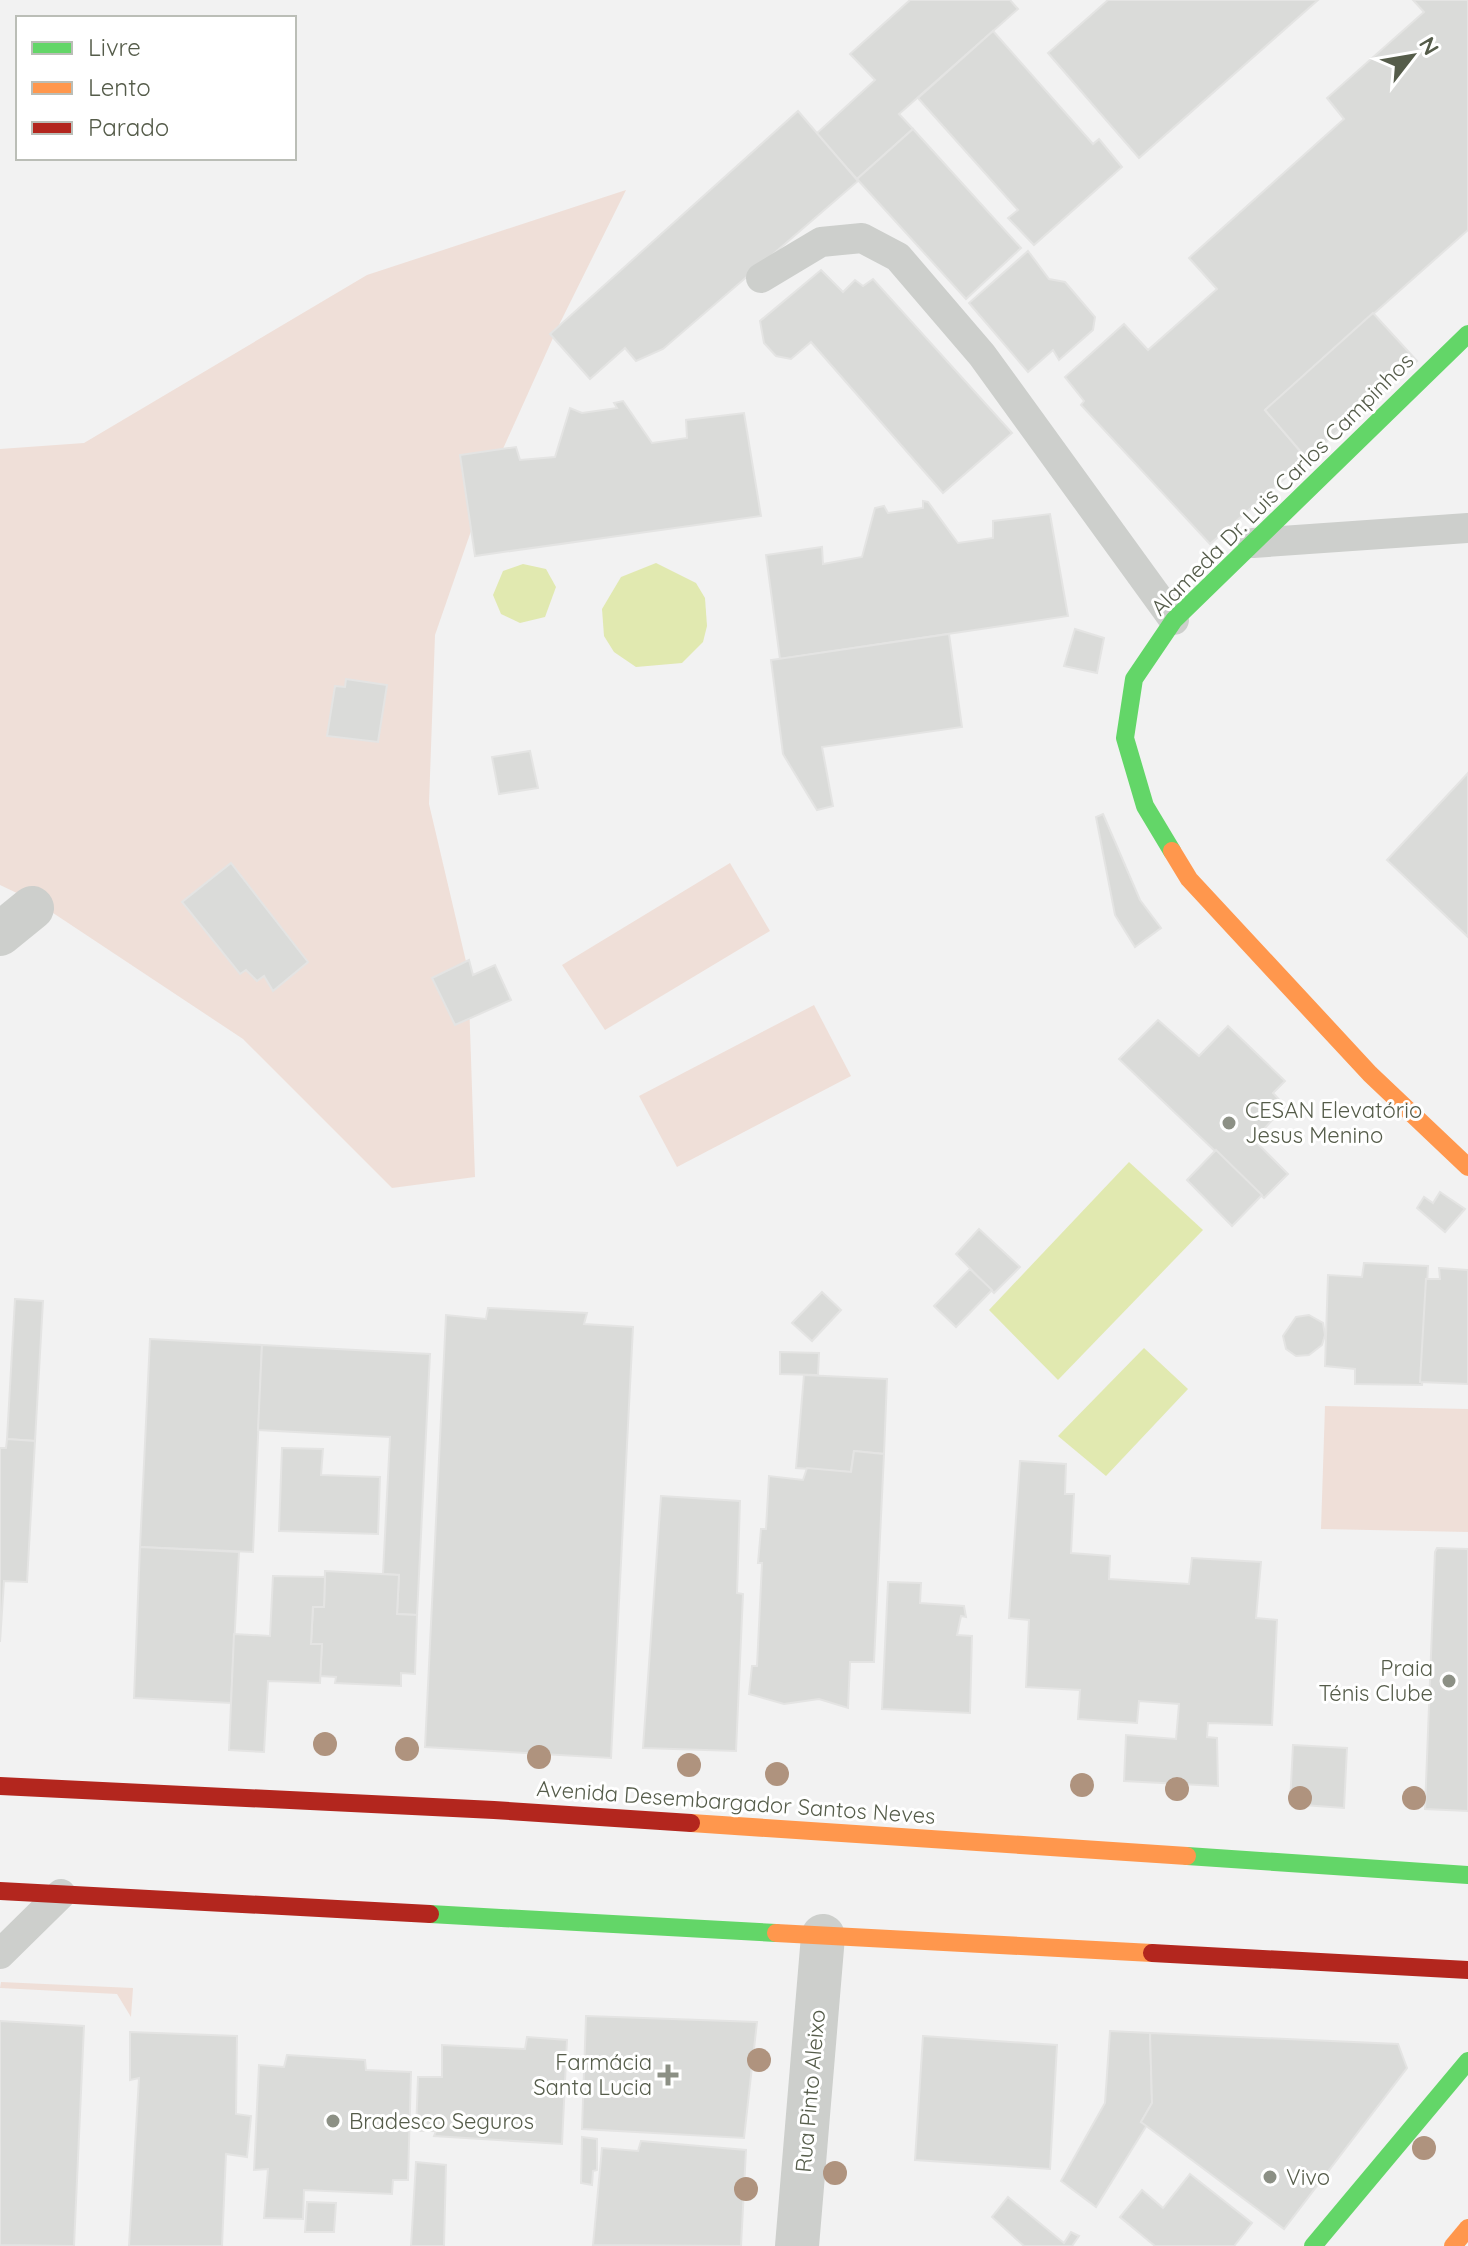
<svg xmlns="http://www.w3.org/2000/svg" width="1468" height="2246" font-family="Quicksand,sans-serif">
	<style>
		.green { fill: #efdfd8 }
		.water { fill: #e1e9b0 }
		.building { fill: #dadbd9; stroke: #e4e4e3; stroke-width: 2 }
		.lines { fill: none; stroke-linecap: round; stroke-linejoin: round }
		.lane { stroke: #cdcfcc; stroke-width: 30 }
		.street { stroke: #cdcfcc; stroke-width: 44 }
		.fast { stroke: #63d668; stroke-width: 18 }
		.slow { stroke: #ff974d; stroke-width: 18 }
		.jam { stroke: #b3261e; stroke-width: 18 }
		.tree { fill: #af937e }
		.poi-dot { fill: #8c9085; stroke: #fff; stroke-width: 3 }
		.labels { text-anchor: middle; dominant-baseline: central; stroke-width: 6; stroke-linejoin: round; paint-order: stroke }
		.street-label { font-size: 22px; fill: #555c4a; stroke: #fff }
		.poi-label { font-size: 22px; fill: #555c4a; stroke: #fff; text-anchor: start }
	</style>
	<rect width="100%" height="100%" fill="#f2f2f2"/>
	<g class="green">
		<polygon points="626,190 557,329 488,482 435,635 429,804 468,970 475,1177 392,1188 243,1039 38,903 0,885 0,449 84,443 367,275"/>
		<polygon points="730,863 770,931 605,1030 562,965"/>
		<polygon points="814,1005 851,1076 677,1167 639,1096"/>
		<polygon points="1325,1406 1468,1409 1468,1532 1321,1529"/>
		<polygon points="1,1982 133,1988 131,2017 117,1994 0,1988"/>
	</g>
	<g class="water">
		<polygon points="656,563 696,583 705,598 707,626 703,642 682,663 636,667 614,652 604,636 602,609 621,577"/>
		<polygon points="523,564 546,569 556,587 545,617 520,623 501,614 493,595 503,571"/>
		<polygon points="1129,1162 1203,1230 1058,1380 989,1310"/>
		<polygon points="1144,1348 1188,1389 1106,1476 1058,1436"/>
	</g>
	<g class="building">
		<polygon points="910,0 1010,0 1018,9 899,114 913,129 857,179 816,134 875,80 850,54"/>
		<polygon points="1108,0 1318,0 1139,158 1048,53"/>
		<polygon points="1413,0 1468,0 1468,230 1265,410 1307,459 1210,544 1081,405 1084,401 1065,377 1124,324 1148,350 1217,289 1189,258 1344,119 1327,98 1424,12"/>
		<polygon points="993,31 1093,144 1099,139 1122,167 1034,245 1008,218 1018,210 918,98"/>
		<polygon points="798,111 858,181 663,349 636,361 625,348 590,379 550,334"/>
		<polygon points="913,129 1021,248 966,299 857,179"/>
		<polygon points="1028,251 1049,279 1065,282 1095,317 1093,330 1059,360 1053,350 1028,372 969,303"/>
		<polygon points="821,270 843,292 855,280 863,286 873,279 1012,433 943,493 811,342 791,359 776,356 764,343 760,321"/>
		<polygon points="1373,313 1417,361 1307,459 1265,410"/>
		<polygon points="623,401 652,443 687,438 686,420 744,413 761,516 475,556 460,455 516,447 520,460 555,457 570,408 582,413 617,408 614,403"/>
		<polygon points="923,501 928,502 958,543 993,538 993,521 1050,514 1068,616 780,659 766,555 822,547 823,564 862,557 875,508 884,506 888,513 923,508"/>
		<polygon points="1075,629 1104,638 1097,673 1064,666"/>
		<polygon points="949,634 962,727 822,747 833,806 817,810 783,754 771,660"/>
		<polygon points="346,679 387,685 378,742 327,736 335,686 345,687"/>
		<polygon points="530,751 538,788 499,794 492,757"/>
		<polygon points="1468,773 1468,937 1387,860"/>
		<polygon points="1103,814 1140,900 1161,928 1135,947 1115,915 1096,817"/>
		<polygon points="231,863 308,962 273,991 264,976 257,981 246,970 240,974 182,902"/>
		<polygon points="469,960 473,975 495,965 511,1000 455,1025 432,978"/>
		<polygon points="1158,1020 1199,1056 1228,1026 1285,1081 1273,1093 1285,1106 1254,1140 1288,1174 1264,1198 1119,1059"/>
		<polygon points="1216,1150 1262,1195 1232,1226 1187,1180"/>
		<polygon points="1440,1192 1465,1209 1445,1232 1417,1208 1424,1197 1433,1203"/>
		<polygon points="979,1229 1020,1267 994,1293 956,1254"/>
		<polygon points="1364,1263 1428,1266 1422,1385 1355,1384 1355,1369 1325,1366 1328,1275 1362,1277"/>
		<polygon points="1439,1268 1468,1270 1468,1384 1420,1382 1426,1279 1440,1279"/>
		<polygon points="970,1269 992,1290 956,1327 934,1306"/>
		<polygon points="822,1292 841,1310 812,1341 792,1323"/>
		<polygon points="15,1299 43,1301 35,1441 7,1439"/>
		<polygon points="488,1308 587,1313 584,1324 633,1327 611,1758 425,1747 446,1315 486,1319"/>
		<polygon points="1309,1315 1323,1323 1325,1335 1322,1345 1309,1355 1296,1356 1286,1349 1283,1336 1296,1317"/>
		<polygon points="150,1339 262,1345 253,1552 140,1547"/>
		<polygon points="262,1345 430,1354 417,1615 397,1614 399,1575 383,1574 390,1437 258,1430"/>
		<polygon points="780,1352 819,1353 818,1375 780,1374"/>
		<polygon points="804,1375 887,1379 884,1454 854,1451 851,1472 796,1468"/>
		<polygon points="7,1439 35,1441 27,1582 4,1581 0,1642 0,1448 6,1448"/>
		<polygon points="282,1448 323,1449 321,1475 380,1477 378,1534 279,1531"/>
		<polygon points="854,1451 884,1454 874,1662 850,1662 848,1708 819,1699 784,1704 749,1694 752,1666 757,1666 762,1563 758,1563 761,1529 766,1529 769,1476 803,1480 807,1468 851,1472"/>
		<polygon points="1020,1461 1066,1464 1065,1494 1074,1494 1071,1553 1110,1556 1109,1579 1189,1584 1192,1558 1261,1562 1256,1618 1277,1620 1272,1725 1208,1723 1207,1737 1217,1738 1218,1786 1124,1781 1126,1735 1176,1739 1179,1704 1139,1701 1137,1723 1078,1719 1080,1690 1026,1687 1029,1620 1009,1618"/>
		<polygon points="661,1496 740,1501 737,1593 743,1594 736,1751 643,1748"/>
		<polygon points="140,1547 239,1552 231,1703 134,1698"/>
		<polygon points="1437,1548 1468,1549 1468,1811 1425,1809 1435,1552"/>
		<polygon points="325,1571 399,1575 397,1614 417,1615 415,1674 401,1673 401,1686 335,1683 336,1677 320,1676 322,1644 311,1644 313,1607 324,1607"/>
		<polygon points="273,1576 325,1577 324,1607 313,1607 311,1644 322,1644 320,1683 268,1681 264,1752 229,1750 234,1634 270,1636"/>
		<polygon points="888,1582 921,1583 920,1603 964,1606 966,1617 961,1616 957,1635 972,1636 970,1713 882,1709"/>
		<polygon points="1293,1745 1347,1748 1344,1808 1290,1804"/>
		<polygon points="586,2016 757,2022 744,2138 582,2129"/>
		<polygon points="0,2021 84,2026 74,2246 0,2245"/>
		<polygon points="1110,2031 1150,2033 1152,2103 1141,2122 1147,2125 1096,2207 1061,2181 1105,2103"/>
		<polygon points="130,2032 237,2036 236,2114 251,2116 247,2157 226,2154 222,2246 129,2246 139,2078 130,2080"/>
		<polygon points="1150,2033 1398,2044 1407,2068 1284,2229 1141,2122 1152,2103"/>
		<polygon points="923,2036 1057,2045 1050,2169 915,2160"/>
		<polygon points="527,2037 567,2040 562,2144 434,2136 436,2131 416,2131 418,2077 442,2077 442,2045 525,2049"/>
		<polygon points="287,2055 365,2060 366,2070 411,2072 408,2180 393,2180 392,2194 304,2190 303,2219 264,2218 268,2169 254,2170 259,2065 284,2067"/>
		<polygon points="582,2137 597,2139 597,2170 593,2171 592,2185 581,2183"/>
		<polygon points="641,2141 746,2150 741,2246 593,2245 602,2148 638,2151"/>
		<polygon points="416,2162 446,2165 444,2246 411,2246"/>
		<polygon points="1190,2174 1252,2223 1234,2246 1155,2246 1120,2217 1142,2190 1163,2208"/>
		<polygon points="1008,2197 1064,2243 1071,2232 1079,2236 1072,2246 1024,2246 992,2217"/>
		<polygon points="307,2202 336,2203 334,2232 305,2232"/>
	</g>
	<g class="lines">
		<g class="lane">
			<polyline points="761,278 821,242 862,238 898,257 982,355 1174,620"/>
			<polyline points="1253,543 1468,528"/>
			<polyline points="0,1954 61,1894"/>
		</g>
		<g class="street">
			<polyline points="0,934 32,908"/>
			<polyline points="797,2246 823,1936"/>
		</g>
		<g class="fast">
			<polyline points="1172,851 1145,806 1125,738 1134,679 1174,620 1468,334"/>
			<polyline points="1187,1856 1468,1875"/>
			<polyline points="430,1914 776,1933"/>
			<polyline points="1313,2246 1468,2061"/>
		</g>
		<g class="slow">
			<polyline points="1172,851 1189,879 1370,1074 1468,1167"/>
			<polyline points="691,1823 1187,1856"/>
			<polyline points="776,1933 1152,1953"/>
			<polyline points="1453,2246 1468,2228"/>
		</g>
		<g class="jam">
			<polyline points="0,1786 494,1810 691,1823"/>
			<polyline points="0,1891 430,1914"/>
			<polyline points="1152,1953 1468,1970"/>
		</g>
	</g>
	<g class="tree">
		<circle cx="325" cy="1744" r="12"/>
		<circle cx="407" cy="1749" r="12"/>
		<circle cx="539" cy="1757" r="12"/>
		<circle cx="689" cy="1765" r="12"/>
		<circle cx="777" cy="1774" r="12"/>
		<circle cx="1082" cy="1785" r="12"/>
		<circle cx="1177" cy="1789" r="12"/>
		<circle cx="1300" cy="1798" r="12"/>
		<circle cx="1414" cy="1798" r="12"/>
		<circle cx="759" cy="2060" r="12"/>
		<circle cx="1424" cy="2148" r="12"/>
		<circle cx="835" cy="2173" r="12"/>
		<circle cx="746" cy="2189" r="12"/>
	</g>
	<g class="poi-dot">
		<circle cx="1229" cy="1123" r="8"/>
		<circle cx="1449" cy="1681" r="8"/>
		<path d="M664 2063h8v8h8v8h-8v8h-8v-8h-8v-8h8z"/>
		<circle cx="333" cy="2121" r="8"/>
		<circle cx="1270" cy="2177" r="8"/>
	</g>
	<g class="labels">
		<g class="street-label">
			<text transform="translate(1282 484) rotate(-45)">Alameda Dr. Luis Carlos Campinhos</text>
			<text transform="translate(736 1802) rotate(4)">Avenida Desembargador Santos Neves</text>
			<text transform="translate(810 2091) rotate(-85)">Rua Pinto Aleixo</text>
		</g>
		<g class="poi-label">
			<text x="1245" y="1110">CESAN Elevatório<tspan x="1245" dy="25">Jesus Menino</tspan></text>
			<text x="1433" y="1668" text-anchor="end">Praia<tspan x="1433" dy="25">Ténis Clube</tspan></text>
			<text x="652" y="2062" text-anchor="end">Farmácia<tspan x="652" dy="25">Santa Lucia</tspan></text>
			<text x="349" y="2121">Bradesco Seguros</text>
			<text x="1286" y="2177">Vivo</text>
		</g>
	</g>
	<rect x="16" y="16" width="280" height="144" fill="#ffffff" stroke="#bbbeb7" stroke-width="2"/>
	<rect x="32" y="42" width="40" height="12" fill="#63d668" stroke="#bbbeb7" stroke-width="2"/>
	<text x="88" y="56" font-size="24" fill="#555c4a">Livre</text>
	<rect x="32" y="82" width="40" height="12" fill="#ff974d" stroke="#bbbeb7" stroke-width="2"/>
	<text x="88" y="96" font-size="24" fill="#555c4a">Lento</text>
	<rect x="32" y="122" width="40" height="12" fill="#b3261e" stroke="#bbbeb7" stroke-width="2"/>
	<text x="88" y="136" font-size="24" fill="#555c4a">Parado</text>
	<g transform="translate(1412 56) rotate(59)" stroke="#ffffff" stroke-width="6" paint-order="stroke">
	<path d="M0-6L14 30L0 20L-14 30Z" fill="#555c4a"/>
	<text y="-12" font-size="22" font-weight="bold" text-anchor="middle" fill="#555c4a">N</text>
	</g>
</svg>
